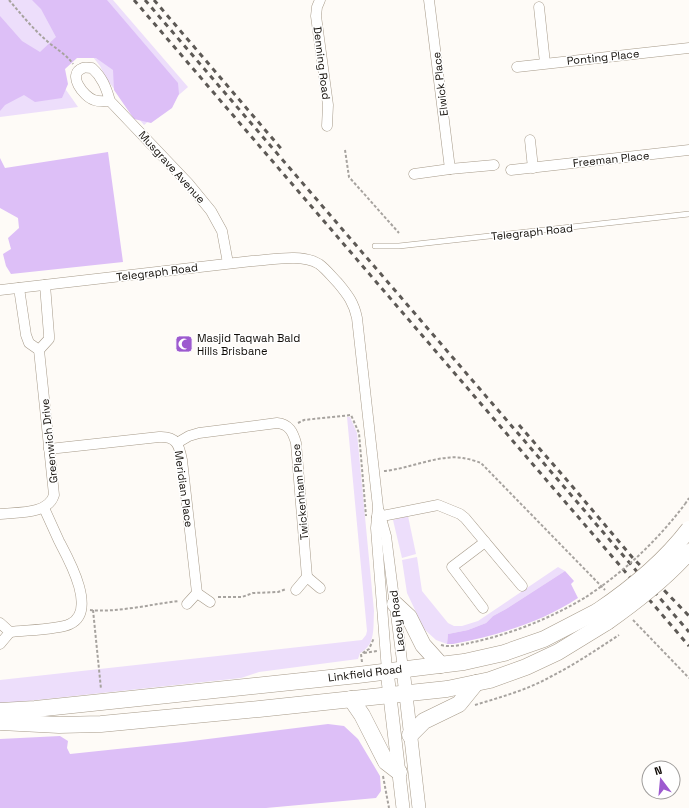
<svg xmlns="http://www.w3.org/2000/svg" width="689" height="808" font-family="'Space Grotesk',sans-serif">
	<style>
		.green { fill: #eddefb }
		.forest { fill: #ddbff7 }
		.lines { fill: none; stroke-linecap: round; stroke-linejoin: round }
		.service-casing { stroke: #a69a89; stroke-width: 6 }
		.minor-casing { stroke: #a69a89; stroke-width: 11 }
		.tertiary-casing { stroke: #a69a89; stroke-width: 14 }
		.primary-casing { stroke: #a69a89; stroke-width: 17 }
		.path { stroke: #a7a39f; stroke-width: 2; stroke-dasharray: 3 2; stroke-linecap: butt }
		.service { stroke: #fff; stroke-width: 5 }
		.minor { stroke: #fff; stroke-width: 10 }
		.tertiary { stroke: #fff; stroke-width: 13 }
		.primary { stroke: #fff; stroke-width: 16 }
		.rail { stroke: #5d5955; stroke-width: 3; stroke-dasharray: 5 5; stroke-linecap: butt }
		.primary-bridge-casing { stroke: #a69a89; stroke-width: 17; stroke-linecap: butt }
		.path-bridge { stroke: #a7a39f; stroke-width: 2; stroke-dasharray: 3 2; stroke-linecap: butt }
		.primary-bridge { stroke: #fff; stroke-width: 16 }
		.labels { text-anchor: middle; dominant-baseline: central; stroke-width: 3; stroke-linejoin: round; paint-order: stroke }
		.street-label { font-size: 11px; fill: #0f0b06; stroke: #fff }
		.poi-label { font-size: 11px; fill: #0f0b06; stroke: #fff; text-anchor: start }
	</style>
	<rect width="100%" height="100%" fill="#fefbf7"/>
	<g class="green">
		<polygon points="0,0 113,0 188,87 144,125 107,80 100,66 93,57 68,58 60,76 66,90 78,107 0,117"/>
		<path d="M 347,417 L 350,417 L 357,433 L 374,611 C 373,627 376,645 360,653 L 358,659 L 259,672 L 241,678 L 0,704 L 0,680 L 362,640 L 366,635 L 367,631 Z"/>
		<polygon points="408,516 416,554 402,558 393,520"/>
		<polygon points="417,557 422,591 448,623 454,626 462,626 478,621 558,567 565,571 506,609 493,616 486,623 468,630 448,634 447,644 436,640 424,629 407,593 402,560"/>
	</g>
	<g class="forest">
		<polygon points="32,0 107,0 178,83 179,94 172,108 151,123 134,119 114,90 113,70 96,58 77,58 65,69 68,84 62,98 35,102 24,95 5,105 0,111 0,16 22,41 40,52 56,37 41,9"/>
		<polygon points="108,152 123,262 11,274 6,266 3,254 11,249 8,238 19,228 18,218 0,208 0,158 5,168"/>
		<path d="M 565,571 L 574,581 L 571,584 L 578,598 C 540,623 498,635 453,644 L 447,644 L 448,634 L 468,630 L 486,623 L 493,616 L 506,609 Z"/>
		<polygon points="328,724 344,726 358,739 380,776 381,791 376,798 266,808 0,808 0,739 60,736 68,741 67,748 70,754 184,742"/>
	</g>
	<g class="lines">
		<g class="service-casing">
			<polyline id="service" points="375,246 399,246 689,214"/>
		</g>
		<g class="minor-casing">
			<g id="minor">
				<polyline points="320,0 317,7 316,16 328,105 327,126"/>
				<polyline points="539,7 545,63"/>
				<polyline points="517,67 689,48"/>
				<path d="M 110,101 C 105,101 99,102 94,100 C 84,97 66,74 83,68 C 85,67 89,68 92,68 C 102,77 106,87 110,101 L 188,183 L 211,211 L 222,231 L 228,263"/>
				<polyline points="530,140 533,168"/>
				<polyline points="450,169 494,165"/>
				<polyline points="511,170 689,150"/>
				<polyline points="414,174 450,169 429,0"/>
				<path d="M 0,290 L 252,261 C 271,260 302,253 319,264 C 326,269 332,277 338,283 C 348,295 354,303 357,318 L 378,507 L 376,528 L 387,671"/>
				<polyline points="39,350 49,339 49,335 45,285"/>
				<path d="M 177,443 L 189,436 L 199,433 L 277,423 C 289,424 293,432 296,443 L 307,577"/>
				<path d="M 49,449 L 159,437 C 176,436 179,444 182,460 L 197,593"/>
				<polyline points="379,511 386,536 403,669"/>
				<path d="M 0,514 C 16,512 48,515 54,495 L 39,350 L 29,343 L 26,335 L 19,288"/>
				<polyline points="377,517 438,505 460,514 465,518 522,586"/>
				<polyline points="296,590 307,577 320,588"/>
				<polyline points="187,604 197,593 210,602"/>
				<polyline points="483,608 452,567 485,542"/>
				<polyline points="0,623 10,632 0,644"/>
				<path d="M 10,632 C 25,630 58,630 70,624 C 98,611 68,558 59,541 C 54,530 49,519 44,508"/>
			</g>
		</g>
		<g class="tertiary-casing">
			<g id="tertiary">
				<polyline points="403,669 419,808"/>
				<polyline points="387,671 403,808"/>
			</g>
		</g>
		<g class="primary-casing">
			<g id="primary">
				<polyline points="395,604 409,617 423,645 441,665"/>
				<polyline points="351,699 362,715 386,762 399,772"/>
				<polyline points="0,711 35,709 358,675 464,662 504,653 544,639 598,611"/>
				<polyline points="0,722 59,725 101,724 259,709 447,689 490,680 526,667 558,652 607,622"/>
				<polyline points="410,735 424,721 459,704 476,683"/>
			</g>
		</g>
		<g class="path">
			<path d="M 9,0 C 21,14 33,29 47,41 C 56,49 66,54 73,64"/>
			<polyline points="345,150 349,177 399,233"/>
			<polyline points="298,423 304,420 351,415 359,433 366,516"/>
			<path d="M 384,471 C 408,469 440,454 463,458 C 469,459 476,461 481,463 L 605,590"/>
			<polyline points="685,504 689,498"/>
			<polyline points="218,597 242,597 253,593 278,592 286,589"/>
			<path d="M 90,610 C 115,613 153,604 179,601"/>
			<polyline points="93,610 101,689"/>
			<polyline points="633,620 689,678"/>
			<path d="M 441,645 C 452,648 464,644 474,642 C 514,633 551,618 586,597"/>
			<polyline points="364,653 377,651"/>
			<polyline points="362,662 361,654 369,649 374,638"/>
			<path d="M 475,705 C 501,697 527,690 550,677 C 574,665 596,650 619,635"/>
			<polyline points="383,776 389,808"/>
		</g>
		<use href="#service" class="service"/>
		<use href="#minor" class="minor"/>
		<use href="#tertiary" class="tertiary"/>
		<use href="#primary" class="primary"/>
		<g class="rail">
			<polyline points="134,0 689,646"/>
			<polyline points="145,0 689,632"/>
			<polyline points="154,0 284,152"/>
			<polyline points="519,425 572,486 632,557 689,616"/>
		</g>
		<g class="primary-bridge-casing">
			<g id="primary-bridge">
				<path d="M 598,611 C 632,588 664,562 689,529"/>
				<path d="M 607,622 C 637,601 665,579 689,552"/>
			</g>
		</g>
		<path class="path-bridge" d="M 586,597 C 625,571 657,541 685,504"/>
		<use href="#primary-bridge" class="primary-bridge"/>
	</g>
	<defs>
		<g id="mosque-square" transform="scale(0.9)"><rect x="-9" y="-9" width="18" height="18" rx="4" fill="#9d5acf" stroke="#fff"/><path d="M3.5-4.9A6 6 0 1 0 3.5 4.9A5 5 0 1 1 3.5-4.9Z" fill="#fff"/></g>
	</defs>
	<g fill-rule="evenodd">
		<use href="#mosque-square" x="184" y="344"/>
	</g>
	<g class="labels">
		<g class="street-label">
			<text transform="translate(603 57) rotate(-6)">Ponting Place</text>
			<text transform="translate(322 63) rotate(83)">Denning Road</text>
			<text transform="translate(440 84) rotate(-97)">Elwick Place</text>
			<text transform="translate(611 159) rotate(-6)">Freeman Place</text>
			<text transform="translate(172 167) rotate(48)">Musgrave Avenue</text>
			<text transform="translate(532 232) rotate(-6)">Telegraph Road</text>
			<text transform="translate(157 272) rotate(-7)">Telegraph Road</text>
			<text transform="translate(49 441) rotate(-96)">Greenwich Drive</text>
			<text transform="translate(184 489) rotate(82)">Meridian Place</text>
			<text transform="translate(300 492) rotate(-95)">Twickenham Place</text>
			<text transform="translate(397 621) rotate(-97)">Lacey Road</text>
			<text transform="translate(365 673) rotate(-7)">Linkfield Road</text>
		</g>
		<g class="poi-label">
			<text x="197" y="338">Masjid Taqwah Bald<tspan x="197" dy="13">Hills Brisbane</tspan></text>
		</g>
	</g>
	<g transform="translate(661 780) rotate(344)"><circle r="19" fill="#ffffff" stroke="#9f9d9b"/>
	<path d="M0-3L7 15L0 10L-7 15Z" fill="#9d5acf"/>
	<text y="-6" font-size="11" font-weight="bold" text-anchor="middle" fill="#0f0b06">N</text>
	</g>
</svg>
